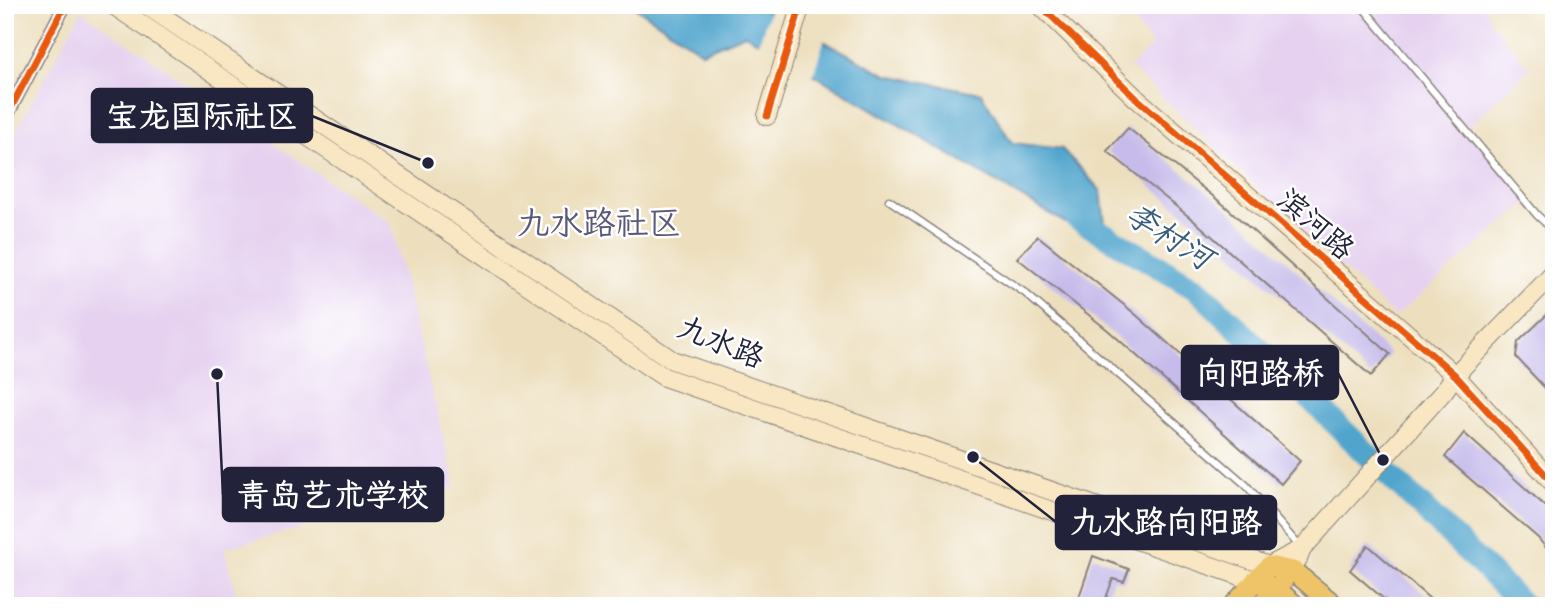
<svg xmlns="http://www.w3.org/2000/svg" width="1559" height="611" font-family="Caveat,'LXGW WenKai TC',sans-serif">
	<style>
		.built { fill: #e6d2f0 }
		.water { fill: #51a5cd; stroke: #3a6484; stroke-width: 2 }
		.pier { fill: #eddfbe }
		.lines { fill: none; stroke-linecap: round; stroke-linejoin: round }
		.river { stroke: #51a5cd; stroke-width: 24 }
		.building { fill: #c6bbeb }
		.lane-casing { stroke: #88807c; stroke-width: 9 }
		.street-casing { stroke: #88807c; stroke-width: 15 }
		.secondary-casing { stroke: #88807c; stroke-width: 20 }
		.primary-casing { stroke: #88807c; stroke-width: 22 }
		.lane { stroke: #fff; stroke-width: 6 }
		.street { stroke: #fff; stroke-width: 12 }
		.secondary { stroke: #f9e7c3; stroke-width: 18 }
		.primary { stroke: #efc469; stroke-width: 19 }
		.cycleway-casing { stroke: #fff; stroke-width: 11 }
		.cycleway { stroke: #e8590c; stroke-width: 7 }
		.labels { text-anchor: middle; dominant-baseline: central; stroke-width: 5; stroke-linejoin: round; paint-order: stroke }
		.street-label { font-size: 30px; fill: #22223b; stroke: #fff }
		.water-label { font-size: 32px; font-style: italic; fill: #375d7d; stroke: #fff }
		.quarter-label { font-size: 33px; fill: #5b5879; stroke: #fff }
		.leader { fill: none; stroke: #22223b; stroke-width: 2.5 }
		.callout-dot { fill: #22223b; stroke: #fff; stroke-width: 2.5 }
		.callout { fill: #22223b; stroke: #22223b; stroke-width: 2.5 }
		.callout-label { font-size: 32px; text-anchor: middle; font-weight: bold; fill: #fff }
	</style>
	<rect width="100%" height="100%" fill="#fff"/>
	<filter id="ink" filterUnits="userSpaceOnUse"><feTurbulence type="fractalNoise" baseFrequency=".0143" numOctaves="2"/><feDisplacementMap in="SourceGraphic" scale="14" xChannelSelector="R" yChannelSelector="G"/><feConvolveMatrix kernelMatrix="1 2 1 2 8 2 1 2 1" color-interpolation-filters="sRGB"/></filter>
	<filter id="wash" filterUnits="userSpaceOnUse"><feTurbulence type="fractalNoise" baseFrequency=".00686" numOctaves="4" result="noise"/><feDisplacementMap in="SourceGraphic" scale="28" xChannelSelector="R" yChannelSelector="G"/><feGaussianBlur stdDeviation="1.57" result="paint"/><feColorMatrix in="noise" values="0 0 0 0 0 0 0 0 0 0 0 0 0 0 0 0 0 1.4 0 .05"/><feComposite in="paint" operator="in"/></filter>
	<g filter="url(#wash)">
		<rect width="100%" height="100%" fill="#eddfbe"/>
		<g class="built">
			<polygon points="1120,5 1485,5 1490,21 1530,68 1468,127 1529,201 1395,317 1130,67 1153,45"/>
			<polygon points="81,11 391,224 456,488 224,548 239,606 5,606 5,152"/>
		</g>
		<polygon class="water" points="632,5 756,5 887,75 981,93 1012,143 1062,149 1101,191 1108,248 745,34 702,52"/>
		<polygon class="pier" points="770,9 825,38 812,78 758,46"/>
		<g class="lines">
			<polyline class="river" points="1077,218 1198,290 1524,606"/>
		</g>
		<g id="blocks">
			<g class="building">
				<polygon points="1128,128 1224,205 1390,354 1371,376 1198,224 1107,151"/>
				<polygon points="1038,236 1134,313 1300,461 1281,484 1109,331 1017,258"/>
				<polygon points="1554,308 1554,345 1548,351 1554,357 1554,382 1546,389 1516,357 1518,342"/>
				<polygon points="1464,433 1554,514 1554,558 1538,538 1445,457"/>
				<polygon points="1368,545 1438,606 1392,606 1350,570"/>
				<polygon points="1093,556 1129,569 1124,582 1113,579 1103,606 1076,606"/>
			</g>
		</g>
	</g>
	<g filter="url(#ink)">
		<use href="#blocks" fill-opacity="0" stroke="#88807c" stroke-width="2"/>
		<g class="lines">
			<g class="lane-casing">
				<g id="lane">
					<polyline points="1361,5 1537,215 1554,231"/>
					<polyline points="889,200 1025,293 1246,485 1301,548"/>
				</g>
			</g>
			<g class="street-casing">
				<polyline id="street" points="5,119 65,5"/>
			</g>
			<g class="secondary-casing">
				<g id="secondary">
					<polyline points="113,5 664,377 1255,581"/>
					<polyline points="146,5 672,360 1269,566 1302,549"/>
					<polyline points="1040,5 1136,98 1455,375 1554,484"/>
					<polyline points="767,116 801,5"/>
					<polyline points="1298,559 1302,549 1444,391 1455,375 1554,273"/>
				</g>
			</g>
			<g class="primary-casing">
				<g id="primary">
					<polyline points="1255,581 1276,589 1296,606"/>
					<polyline points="1233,606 1269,566 1293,571 1336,606"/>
					<polyline points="1260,606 1283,581"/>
				</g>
			</g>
			<use href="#lane" class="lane"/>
			<use href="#street" class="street"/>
			<use href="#secondary" class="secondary"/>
			<use href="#primary" class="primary"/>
			<g class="cycleway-casing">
				<g id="cycleway">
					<polyline points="1040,5 1136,98 1455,375 1554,484"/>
					<polyline points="767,116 801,5"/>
					<polyline points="5,119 65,5"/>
				</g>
			</g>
			<use href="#cycleway" class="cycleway"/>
		</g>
	</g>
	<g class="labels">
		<g class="street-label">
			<text transform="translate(1316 224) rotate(41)">滨河路</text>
			<text transform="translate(721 342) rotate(22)">九水路</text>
		</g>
		<g class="water-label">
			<text transform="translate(1169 236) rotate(32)">李村河</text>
		</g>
		<g class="quarter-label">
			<text x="599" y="223">九水路社区</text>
		</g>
	</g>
	<path class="leader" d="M428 163L312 116M1383 460L1338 373M217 374L223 495M973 457L1056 522"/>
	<g class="callout-dot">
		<circle cx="428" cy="163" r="7"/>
		<circle cx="1383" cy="460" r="7"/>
		<circle cx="217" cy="374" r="7"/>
		<circle cx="973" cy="457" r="7"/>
	</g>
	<g class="callout">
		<rect x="92" y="89" width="220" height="53" rx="7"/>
		<rect x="1182" y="346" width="156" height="53" rx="7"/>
		<rect x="223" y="468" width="220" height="53" rx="7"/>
		<rect x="1056" y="496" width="220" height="53" rx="7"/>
	</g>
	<g class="callout-label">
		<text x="202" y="127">宝龙国际社区</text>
		<text x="1260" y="384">向阳路桥</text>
		<text x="333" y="506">青岛艺术学校</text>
		<text x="1166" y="533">九水路向阳路</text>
	</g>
	<rect width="1559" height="611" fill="none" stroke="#fff" stroke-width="28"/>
</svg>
